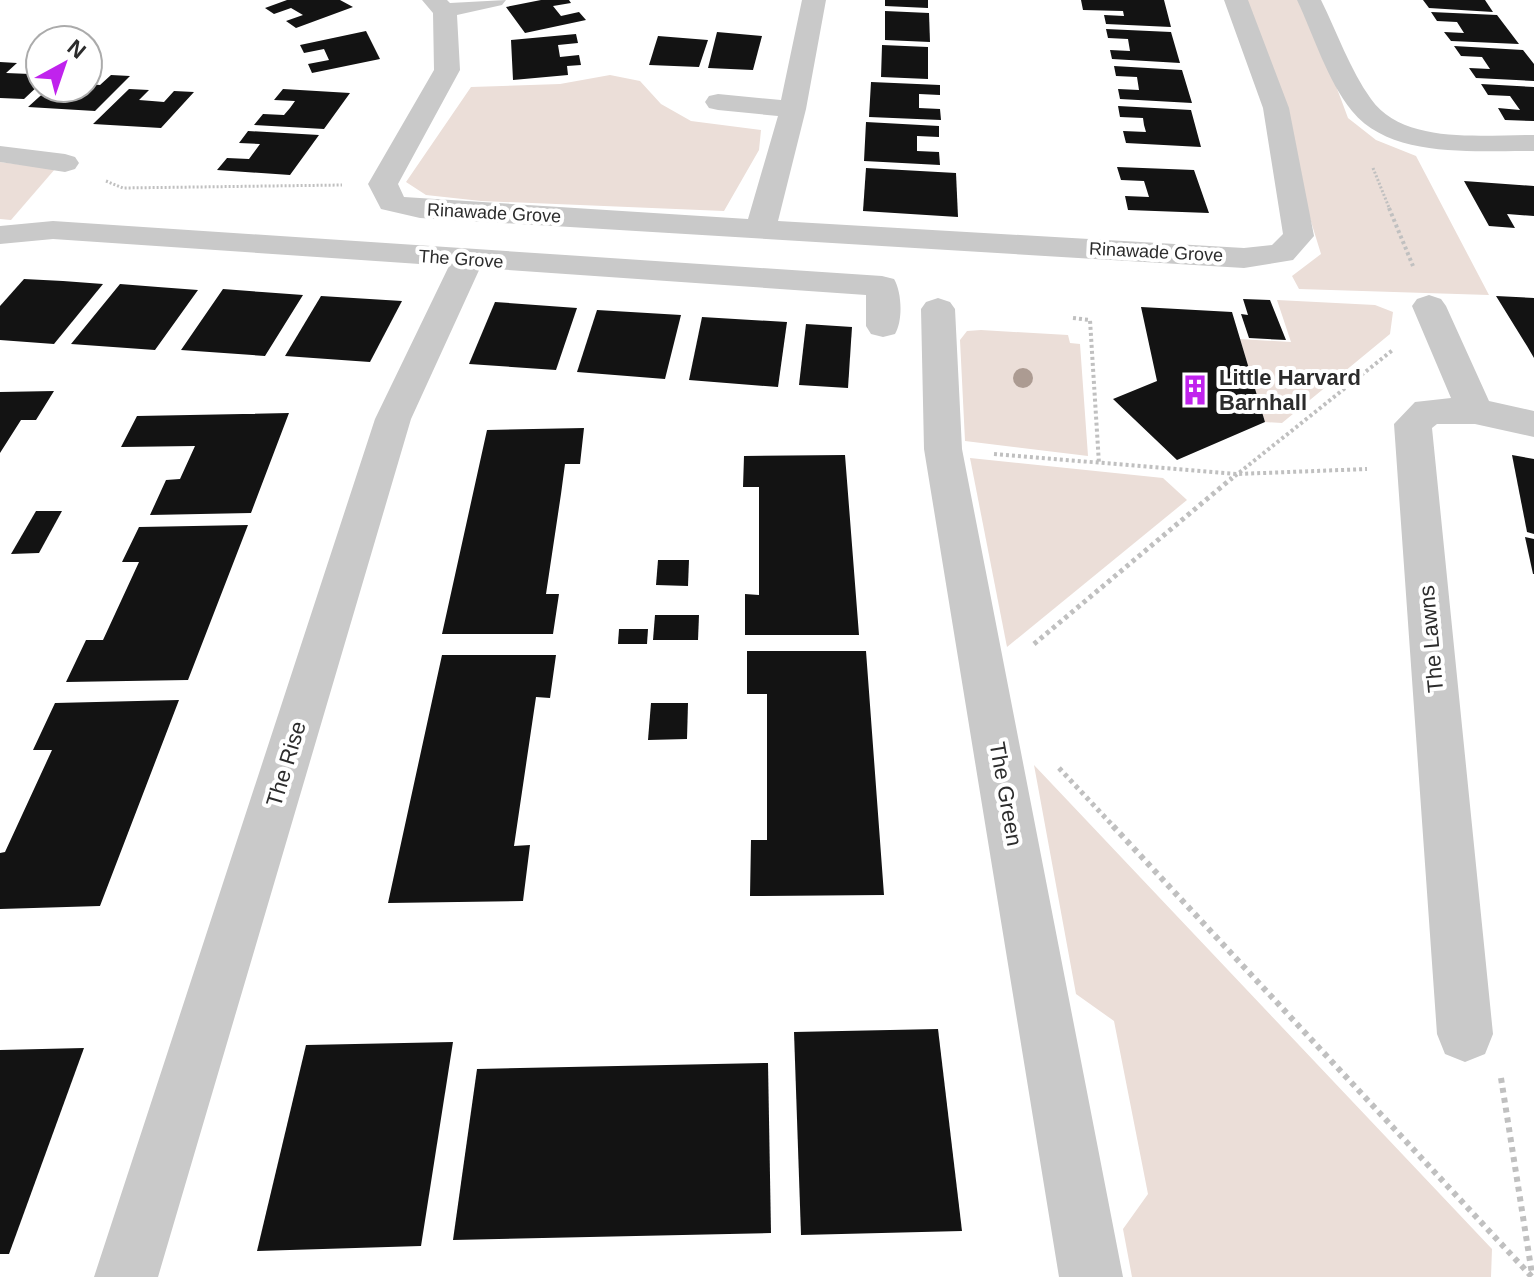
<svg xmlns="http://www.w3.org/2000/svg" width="1534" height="1277" font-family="Arial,sans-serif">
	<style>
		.green { fill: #ebded8 }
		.building { fill: #131313 }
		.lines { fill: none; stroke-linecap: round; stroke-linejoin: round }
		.path-far3 { stroke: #c0c0c0; stroke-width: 3; stroke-dasharray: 2 2; stroke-linecap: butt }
		.path-far2 { stroke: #c0c0c0; stroke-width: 4; stroke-dasharray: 3 3; stroke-linecap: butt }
		.path-far1 { stroke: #c0c0c0; stroke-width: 5; stroke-dasharray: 4 4; stroke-linecap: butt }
		.path { stroke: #c0c0c0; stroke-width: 6; stroke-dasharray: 5 5; stroke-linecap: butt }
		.minor { fill: #c9c9c9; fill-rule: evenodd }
		.tree { fill: #ac9b92 }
		.labels { text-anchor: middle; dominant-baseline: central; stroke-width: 8; stroke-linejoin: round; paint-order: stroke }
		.far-street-label { font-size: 18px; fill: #2c2c2c; stroke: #fff }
		.poi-label { font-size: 22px; font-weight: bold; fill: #2c2c2c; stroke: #fff; text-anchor: start }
		.street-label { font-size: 22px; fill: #2c2c2c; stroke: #fff }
	</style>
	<rect width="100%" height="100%" fill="#fff"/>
	<g class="green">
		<polygon points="1236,0 1304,0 1348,118 1376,140 1416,156 1489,295 1299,289 1292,276 1321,254 1276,108"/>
		<polygon points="610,75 640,81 661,104 691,121 761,130 759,150 724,211 481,201 426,195 406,182 471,87 560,84"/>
		<polygon points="0,162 55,169 11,220 0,219"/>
		<polygon points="1277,300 1375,305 1393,312 1390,334 1282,423 1265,422 1240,339 1291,342"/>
		<polygon points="981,330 1068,335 1070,343 1080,344 1088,456 965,441 960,340 967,331"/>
		<polygon points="970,458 1163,478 1187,500 1007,647"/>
		<polygon points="1034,765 1492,1249 1491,1277 1132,1277 1123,1229 1148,1194 1114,1021 1076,994"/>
	</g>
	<g class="building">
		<polygon points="287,0 340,0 353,7 296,28 286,21 303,15 291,8 274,14 265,8"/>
		<polygon points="541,0 569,0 571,3 553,6 561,16 579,12 586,20 525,33 506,7"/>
		<polygon points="885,0 928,0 928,8 885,6"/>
		<polygon points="1081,0 1164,0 1171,27 1106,24 1104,15 1124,16 1123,11 1083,10"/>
		<polygon points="1423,0 1485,0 1493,12 1429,8"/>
		<polygon points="885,11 929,13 930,42 885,40"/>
		<polygon points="1431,12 1497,15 1519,44 1451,41 1444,32 1464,33 1457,22 1437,21"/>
		<polygon points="1106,29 1171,32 1180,63 1112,59 1110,50 1130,51 1128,39 1108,38"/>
		<polygon points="366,31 380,59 312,73 308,64 329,60 324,49 304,53 300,45"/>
		<polygon points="717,32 762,36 753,70 708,68"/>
		<polygon points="576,34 578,43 558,45 560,57 579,55 581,65 567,66 568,75 513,80 511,40"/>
		<polygon points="658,36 708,40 699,67 649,65"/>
		<polygon points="882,45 928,47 928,79 881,77"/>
		<polygon points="1454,46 1523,50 1534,64 1534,81 1476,78 1469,68 1490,69 1482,57 1461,56"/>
		<polygon points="0,62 17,63 6,73 30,74 40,65 40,84 24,99 0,98"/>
		<polygon points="1114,66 1182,70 1192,103 1120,99 1118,89 1139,90 1137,77 1116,76"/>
		<polygon points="111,75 130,76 95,111 28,107 49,88 88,88 88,84 100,85"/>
		<polygon points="871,82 940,85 940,95 919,94 919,108 940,109 941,120 869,117"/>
		<polygon points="1481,84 1534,87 1534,121 1505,120 1498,108 1520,110 1510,96 1488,95"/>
		<polygon points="129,89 149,90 139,100 152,101 164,102 174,91 194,92 161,128 93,124"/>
		<polygon points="283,89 350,93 324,129 254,125 263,114 284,115 290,108 295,101 274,100"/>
		<polygon points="1118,106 1191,110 1201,147 1126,143 1123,131 1146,132 1144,125 1143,118 1120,117"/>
		<polygon points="866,122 939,126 939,137 917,136 917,151 939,152 940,165 864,161"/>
		<polygon points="248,131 319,135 290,175 217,170 227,158 249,159 260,144 239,143"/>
		<polygon points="1117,167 1194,170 1209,213 1128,210 1125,196 1149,197 1144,181 1121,180"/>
		<polygon points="866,168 956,173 958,217 863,211"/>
		<polygon points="1464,181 1534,186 1534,216 1507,214 1515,228 1489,226"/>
		<polygon points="24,279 63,281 103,284 54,344 0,340 0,306"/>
		<polygon points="120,284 158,287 198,290 155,350 71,344"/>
		<polygon points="223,289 262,292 303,295 265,356 181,350"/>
		<polygon points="321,296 402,301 370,362 285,356"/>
		<polygon points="1496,296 1534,298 1534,358 1527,346"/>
		<polygon points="1243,299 1270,300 1286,340 1249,338 1241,314 1248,315"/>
		<polygon points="495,302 577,308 556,370 469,364"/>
		<polygon points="1141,307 1232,312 1265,422 1177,460 1113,399 1157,381"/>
		<polygon points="597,310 681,315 665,379 577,372"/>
		<polygon points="702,317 787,322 778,387 689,380"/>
		<polygon points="806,324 852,327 848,388 799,385"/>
		<polygon points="54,391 36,420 21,420 0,453 0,392"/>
		<polygon points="289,413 251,513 150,515 166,480 180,479 195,446 121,447 137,416"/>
		<polygon points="584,428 580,464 565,464 561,494 546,594 559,594 553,634 442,634 487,430"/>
		<polygon points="845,455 859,635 745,635 745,594 759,595 759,487 743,487 744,456"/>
		<polygon points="1512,455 1534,459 1534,534 1527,532"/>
		<polygon points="36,511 62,511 39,553 11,554"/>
		<polygon points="248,525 188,680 66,682 86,640 103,640 139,562 122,562 139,527"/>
		<polygon points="1525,537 1534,539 1534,574 1533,574"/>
		<polygon points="658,560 689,560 688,586 656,585"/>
		<polygon points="655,615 699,615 698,640 653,640"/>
		<polygon points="619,629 648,629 647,644 618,644"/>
		<polygon points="747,651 866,651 884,895 750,896 751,840 767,840 767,694 747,694"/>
		<polygon points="442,655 556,655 550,698 536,697 514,846 530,845 523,901 388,903"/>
		<polygon points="179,700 100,906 0,909 0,853 5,852 52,750 33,750 55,703"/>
		<polygon points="651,703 688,703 687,739 648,740"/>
		<polygon points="938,1029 962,1231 801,1235 794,1032"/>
		<polygon points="453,1042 421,1246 257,1251 306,1045"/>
		<polygon points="84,1048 9,1254 0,1254 0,1050"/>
		<polygon points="768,1063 771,1233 453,1240 477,1069"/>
	</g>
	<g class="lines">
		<g class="path-far3">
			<polyline points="1373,168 1390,210"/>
			<polyline points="106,181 123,188 342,185"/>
		</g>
		<g class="path-far2">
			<polyline points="1389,208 1413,266"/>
			<polyline points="1073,318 1090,320 1099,464"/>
			<polyline points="994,454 1237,474 1367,469"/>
			<polyline points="1230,480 1394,349"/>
		</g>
		<g class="path-far1">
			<polyline points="1034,644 1232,478"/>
			<polyline points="1059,768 1115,828"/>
		</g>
		<g class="path">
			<polyline points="1113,826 1532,1277"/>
			<polyline points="1501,1078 1532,1274"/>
		</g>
		<g class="minor">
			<polygon points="422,0 447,0 450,3 506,0 502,5 457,15 460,70 398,184 404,197 748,219 778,116 718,110 709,108 705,102 709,96 718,94 781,100 802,0 826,0 806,109 778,221 1244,248 1272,245 1283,234 1263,108 1224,0 1248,0 1289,108 1314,236 1293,260 1244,268 420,218 381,209 368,184 434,70 433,13"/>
			<path d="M 1297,0 L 1321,0 C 1337,32 1350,70 1371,99 C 1404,146 1485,134 1534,135 L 1534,151 C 1477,150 1392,160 1352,111 C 1327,80 1314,36 1297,0 Z"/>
			<polygon points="0,146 65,154 75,157 79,163 75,169 65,172 0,162"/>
			<path d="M 53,221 L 882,276 L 894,279 C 902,292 903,321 895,334 L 883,337 L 871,334 L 866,326 L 866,295 L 480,268 L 411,419 L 158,1277 L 94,1277 L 375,419 L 449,266 L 53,239 L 0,244 L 0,226 Z"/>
			<polygon points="1429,295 1441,299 1446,306 1489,401 1534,411 1534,437 1475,424 1437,424 1432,428 1493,1034 1485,1054 1465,1062 1445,1054 1437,1034 1394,424 1415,402 1451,398 1412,306 1417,299"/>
			<polygon points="938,298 950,302 955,309 962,449 1123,1277 1059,1277 924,449 921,309 926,302"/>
		</g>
	</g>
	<circle class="tree" cx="1023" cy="378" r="10"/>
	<defs>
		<g id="building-bare" transform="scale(2.4)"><path d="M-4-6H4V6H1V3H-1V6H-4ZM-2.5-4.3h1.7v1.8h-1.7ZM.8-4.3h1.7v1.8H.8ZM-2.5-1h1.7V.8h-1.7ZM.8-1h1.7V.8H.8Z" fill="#c023ed" stroke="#fff" stroke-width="2.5" paint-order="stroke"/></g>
	</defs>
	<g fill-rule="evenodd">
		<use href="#building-bare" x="1195" y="390"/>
	</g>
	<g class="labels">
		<g class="far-street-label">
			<text transform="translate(494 213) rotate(3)">Rinawade Grove</text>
			<text transform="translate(1156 252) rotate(3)">Rinawade Grove</text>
			<text transform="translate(461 259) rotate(4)">The Grove</text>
		</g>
		<g class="poi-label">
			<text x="1219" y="377">Little Harvard<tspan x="1219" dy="25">Barnhall</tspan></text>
		</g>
		<g class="street-label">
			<text transform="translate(1431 639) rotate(-95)">The Lawns</text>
			<text transform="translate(286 764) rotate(-73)">The Rise</text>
			<text transform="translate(1006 794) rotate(80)">The Green</text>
		</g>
	</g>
	<g transform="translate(64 64) rotate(40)"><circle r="38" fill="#ffffff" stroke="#ababab" stroke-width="2"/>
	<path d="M0-6L14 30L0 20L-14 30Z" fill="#c023ed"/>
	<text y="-12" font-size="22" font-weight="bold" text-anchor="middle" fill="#2c2c2c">N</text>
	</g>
</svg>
